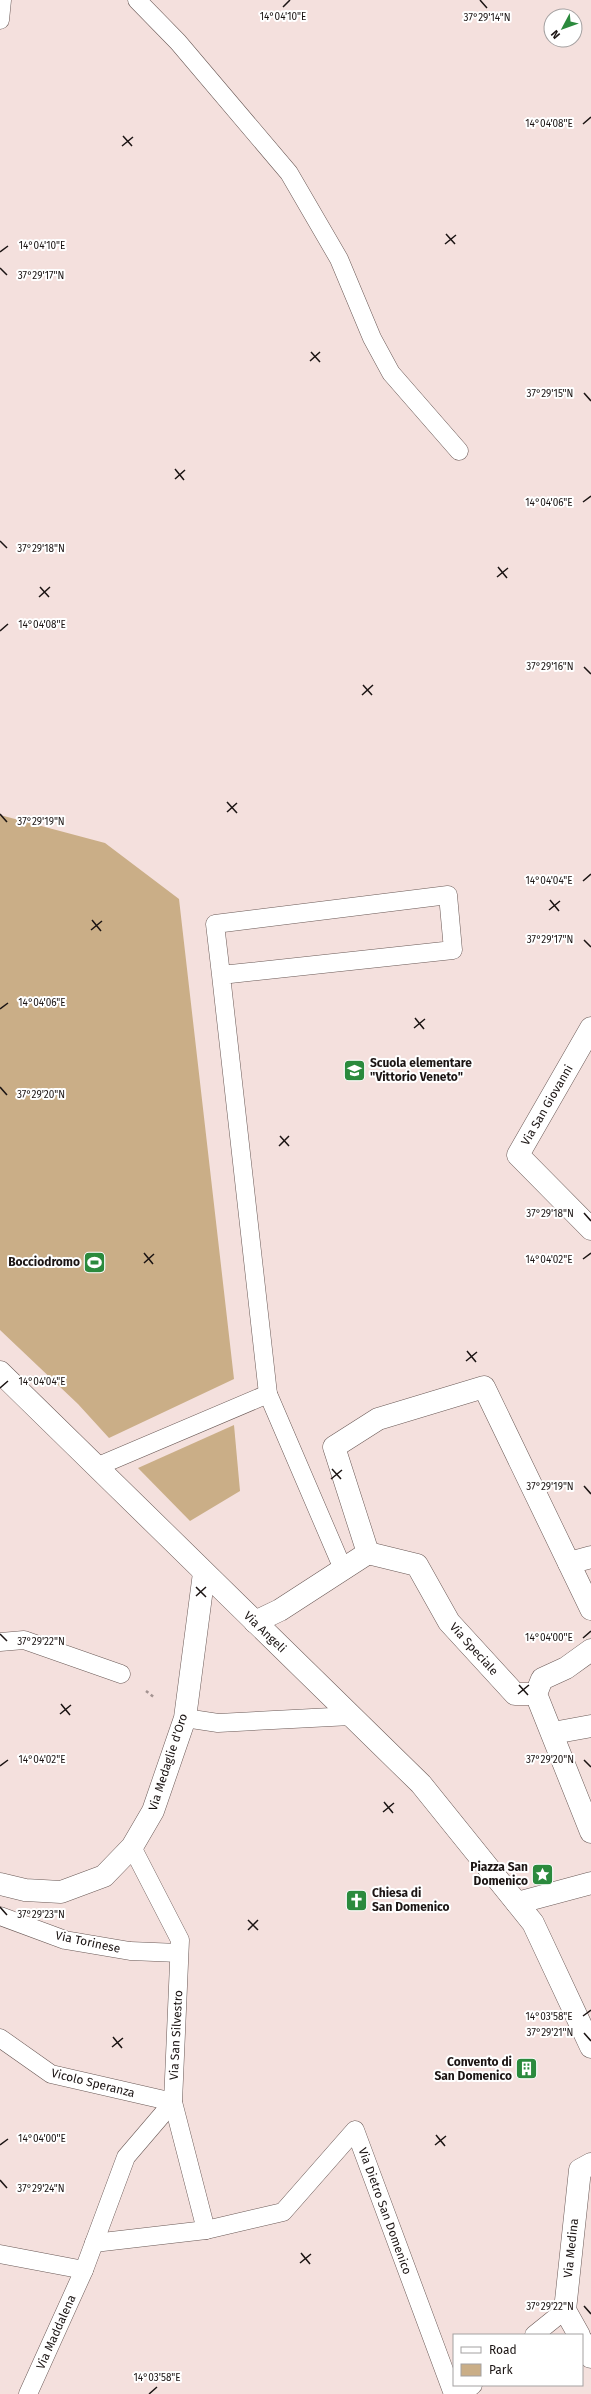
<svg xmlns="http://www.w3.org/2000/svg" width="591" height="2394" font-family="'Fira Sans',sans-serif">
<style>
.green{fill:#caae87}
.lines{fill:none;stroke-linecap:round;stroke-linejoin:round}
.lane-casing{stroke:#6a5956;stroke-width:19}
.street-casing{stroke:#6a5956;stroke-width:23}
.path{stroke:#a39391;stroke-width:2.5;stroke-dasharray:3 3;stroke-linecap:butt}
.lane{stroke:#fff;stroke-width:18}
.street{stroke:#fff;stroke-width:22}
.ticks{fill:none;stroke:#1b1413;stroke-width:1.5}
.labels{text-anchor:middle;stroke-width:4;stroke-linejoin:round;paint-order:stroke}
.poi-label{font-size:12px;font-weight:bold;fill:#1b1413;stroke:#fff;text-anchor:end}
.street-label{font-size:12px;fill:#1b1413;stroke:#fff}
.ticks-label{font-size:10px;text-anchor:middle;fill:#1b1413;stroke:#fff;stroke-width:4;stroke-linejoin:round;paint-order:stroke}
</style>
<rect width="100%" height="100%" fill="#f4e0dd"/>
<g class="green">
<polygon points="0,815 105,843 179,899 234,1379 109,1438 78,1404 0,1330"/>
<polygon points="234,1425 240,1491 190,1521 138,1468"/>
</g>
<g class="lines">
<defs>
<g id="lane">
<polyline points="137,0 178,42 289,173 339,259 372,338 391,373 459,451"/>
<polyline points="0,20 2,0"/>
<polyline points="221,975 453,950 448,895 215,924 221,975 268,1394 343,1569"/>
<polyline points="96,1467 268,1394"/>
<polyline points="0,1642 24,1640 121,1674"/>
<polyline points="185,1718 218,1723 351,1716"/>
<polyline points="132,1847 180,1940 173,2102 206,2230"/>
<polyline points="0,1916 65,1940 130,1951 179,1953"/>
<polyline points="0,2038 51,2074 173,2102 126,2157 84,2270 28,2394"/>
<polyline points="94,2243 206,2230 283,2212 355,2130 453,2394"/>
<polyline points="0,2254 84,2270"/>
<polyline points="534,2335 565,2310"/>
<polyline points="462,2394 473,2385"/>
</g>
<g id="street">
<polyline points="591,1028 518,1155 591,1229"/>
<polyline points="0,1372 421,1784 533,1923 591,2047"/>
<polyline points="368,1553 417,1565 449,1622 515,1694 536,1694"/>
<polyline points="569,1563 591,1557"/>
<polyline points="255,1622 280,1610 368,1553 334,1447 378,1419 484,1387 591,1609"/>
<polyline points="591,1650 566,1668 542,1679 536,1694 591,1832"/>
<polyline points="553,1733 591,1726"/>
<polyline points="0,1884 25,1890 61,1892 104,1876 132,1847 153,1811 185,1718 204,1573"/>
<polyline points="517,1903 591,1883"/>
<polyline points="579,2335 565,2310 580,2170 591,2164"/>
<polyline points="582,2341 591,2357"/>
</g>
</defs>
<use href="#lane" class="lane-casing"/>
<use href="#street" class="street-casing"/>
<polyline class="path" points="146,1691 155,1698"/>
<use href="#lane" class="lane"/>
<use href="#street" class="street"/>
</g>
<path class="ticks" d="M480 0 487 8M283 7 290 0M583 124 591 117M123 136 132 146M122 146 133 137M446 234 455 244M445 244 456 235M0 252 8 246M0 268 7 275M311 352 320 362M310 361 320 352M584 393 591 401M175 469 184 480M175 479 185 470M583 502 591 496M0 541 7 548M498 567 507 578M497 577 508 568M40 587 49 597M39 597 50 587M0 631 8 624M584 667 591 674M363 685 372 695M362 695 373 685M227 802 237 813M227 812 237 803M0 814 7 822M583 881 591 874M550 900 559 911M549 910 560 901M92 920 101 931M91 930 102 921M584 940 591 947M0 1009 8 1003M415 1018 424 1029M414 1028 425 1019M0 1087 7 1095M280 1136 289 1146M279 1146 289 1136M584 1213 591 1221M144 1253 153 1264M583 1259 591 1253M144 1263 154 1254M467 1351 476 1362M466 1361 477 1352M0 1388 8 1381M332 1469 341 1479M331 1479 342 1470M584 1486 591 1494M196 1587 206 1597M196 1596 206 1587M0 1634 7 1641M583 1638 591 1631M519 1685 528 1695M518 1694 529 1685M61 1704 70 1715M60 1714 71 1705M584 1760 591 1767M0 1766 8 1760M384 1802 393 1813M383 1812 394 1803M0 1907 7 1915M248 1920 258 1930M248 1930 258 1920M583 2016 591 2010M584 2033 591 2041M113 2037 122 2048M112 2047 123 2038M436 2135 445 2146M0 2145 8 2139M435 2145 446 2136M0 2180 7 2188M301 2253 310 2264M300 2263 311 2254M584 2306 591 2314M149 2394 157 2387"/>
<defs>
<symbol id="school-square" viewBox="-11 -11 22 22"><rect x="-9" y="-9" width="18" height="18" rx="4" fill="#2b8a3d" stroke="#fff"/><path d="M0-5L7-2L0 1L-7-2ZM-4 1L0 2.5L4 1V4Q0 6-4 4Z" fill="#fff"/></symbol>
<symbol id="stadium-square" viewBox="-11 -11 22 22"><rect x="-9" y="-9" width="18" height="18" rx="4" fill="#2b8a3d" stroke="#fff"/><path d="M0-5a6.5 5 0 1 0 0 10a6.5 5 0 1 0 0-10ZM-3.5-1.8h7v3.6h-7Z" fill="#fff"/></symbol>
<symbol id="sight-square" viewBox="-11 -11 22 22"><rect x="-9" y="-9" width="18" height="18" rx="4" fill="#2b8a3d" stroke="#fff"/><path d="M0-6L1.8-2.2L6-1.7L2.9 1.2L3.7 5.4L0 3.3L-3.7 5.4L-2.9 1.2L-6-1.7L-1.8-2.2Z" fill="#fff"/></symbol>
<symbol id="church-square" viewBox="-11 -11 22 22"><rect x="-9" y="-9" width="18" height="18" rx="4" fill="#2b8a3d" stroke="#fff"/><path d="M-1.2-6h2.4v3.5h3.3v2.4h-3.3V6h-2.4V-.1h-3.3v-2.4h3.3Z" fill="#fff"/></symbol>
<symbol id="building-square" viewBox="-11 -11 22 22"><rect x="-9" y="-9" width="18" height="18" rx="4" fill="#2b8a3d" stroke="#fff"/><path d="M-4-6H4V6H1V3H-1V6H-4ZM-2.5-4.3h1.7v1.8h-1.7ZM.8-4.3h1.7v1.8H.8ZM-2.5-1h1.7V.8h-1.7ZM.8-1h1.7V.8H.8Z" fill="#fff"/></symbol>
</defs>
<g fill-rule="evenodd">
<use href="#school-square" x="342" y="1058" width="25" height="25"/>
<use href="#stadium-square" x="82" y="1250" width="25" height="25"/>
<use href="#sight-square" x="530" y="1862" width="25" height="25"/>
<use href="#church-square" x="344" y="1888" width="25" height="25"/>
<use href="#building-square" x="514" y="2056" width="25" height="25"/>
</g>
<g class="labels">
<g class="poi-label">
<text x="370" y="1067" text-anchor="start">Scuola elementare<tspan x="370" dy="14">"Vittorio Veneto"</tspan></text>
<text x="80" y="1266">Bocciodromo</text>
<text x="528" y="1871">Piazza San<tspan x="528" dy="14">Domenico</tspan></text>
<text x="372" y="1897" text-anchor="start">Chiesa di<tspan x="372" dy="14">San Domenico</tspan></text>
<text x="512" y="2066">Convento di<tspan x="512" dy="14">San Domenico</tspan></text>
</g>
<g class="street-label">
<text transform="translate(547 1105) rotate(-60)" y="4">Via San Giovanni</text>
<text transform="translate(265 1632) rotate(44)" y="4">Via Angeli</text>
<text transform="translate(474 1649) rotate(48)" y="4">Via Speciale</text>
<text transform="translate(168 1762) rotate(-72)" y="4">Via Medaglie d'Oro</text>
<text transform="translate(88 1942) rotate(12)" y="4">Via Torinese</text>
<text transform="translate(176 2035) rotate(-87)" y="4">Via San Silvestro</text>
<text transform="translate(93 2083) rotate(14)" y="4">Vicolo Speranza</text>
<text transform="translate(385 2211) rotate(70)" y="4">Via Dietro San Domenico</text>
<text transform="translate(571 2248) rotate(-84)" y="4">Via Medina</text>
<text transform="translate(56 2332) rotate(-66)" y="4">Via Maddalena</text>
</g>
</g>
<g class="ticks-label">
<text x="283" y="20">14°04'10"E</text>
<text x="487" y="21">37°29'14"N</text>
<text x="549" y="127">14°04'08"E</text>
<text x="42" y="249">14°04'10"E</text>
<text x="41" y="279">37°29'17"N</text>
<text x="550" y="397">37°29'15"N</text>
<text x="549" y="506">14°04'06"E</text>
<text x="41" y="552">37°29'18"N</text>
<text x="42" y="628">14°04'08"E</text>
<text x="550" y="670">37°29'16"N</text>
<text x="41" y="825">37°29'19"N</text>
<text x="549" y="884">14°04'04"E</text>
<text x="550" y="943">37°29'17"N</text>
<text x="42" y="1006">14°04'06"E</text>
<text x="41" y="1098">37°29'20"N</text>
<text x="550" y="1217">37°29'18"N</text>
<text x="549" y="1263">14°04'02"E</text>
<text x="42" y="1385">14°04'04"E</text>
<text x="550" y="1490">37°29'19"N</text>
<text x="549" y="1641">14°04'00"E</text>
<text x="41" y="1645">37°29'22"N</text>
<text x="550" y="1763">37°29'20"N</text>
<text x="42" y="1763">14°04'02"E</text>
<text x="41" y="1918">37°29'23"N</text>
<text x="549" y="2020">14°03'58"E</text>
<text x="550" y="2036">37°29'21"N</text>
<text x="42" y="2142">14°04'00"E</text>
<text x="41" y="2192">37°29'24"N</text>
<text x="550" y="2310">37°29'22"N</text>
<text x="157" y="2381">14°03'58"E</text>
</g>
<rect x="453" y="2334" width="130" height="52" fill="#ffffff" stroke="#a4a1a1"/>
<rect x="461" y="2347" width="20" height="6" fill="#ffffff" stroke="#a4a1a1"/>
<text x="489" y="2354" font-size="12" fill="#1b1413">Road</text>
<rect x="461" y="2364" width="20" height="12" fill="#caae87" stroke="#a4a1a1"/>
<text x="489" y="2374" font-size="12" fill="#1b1413">Park</text>
<g transform="translate(563 28) rotate(229)"><circle r="19" fill="#ffffff" stroke="#a4a1a1"/>
<path d="M0-3L7 15L0 10L-7 15Z" fill="#2b8a3d"/>
<text y="-6" font-size="11" font-weight="bold" text-anchor="middle" fill="#1b1413">N</text>
</g>
</svg>
